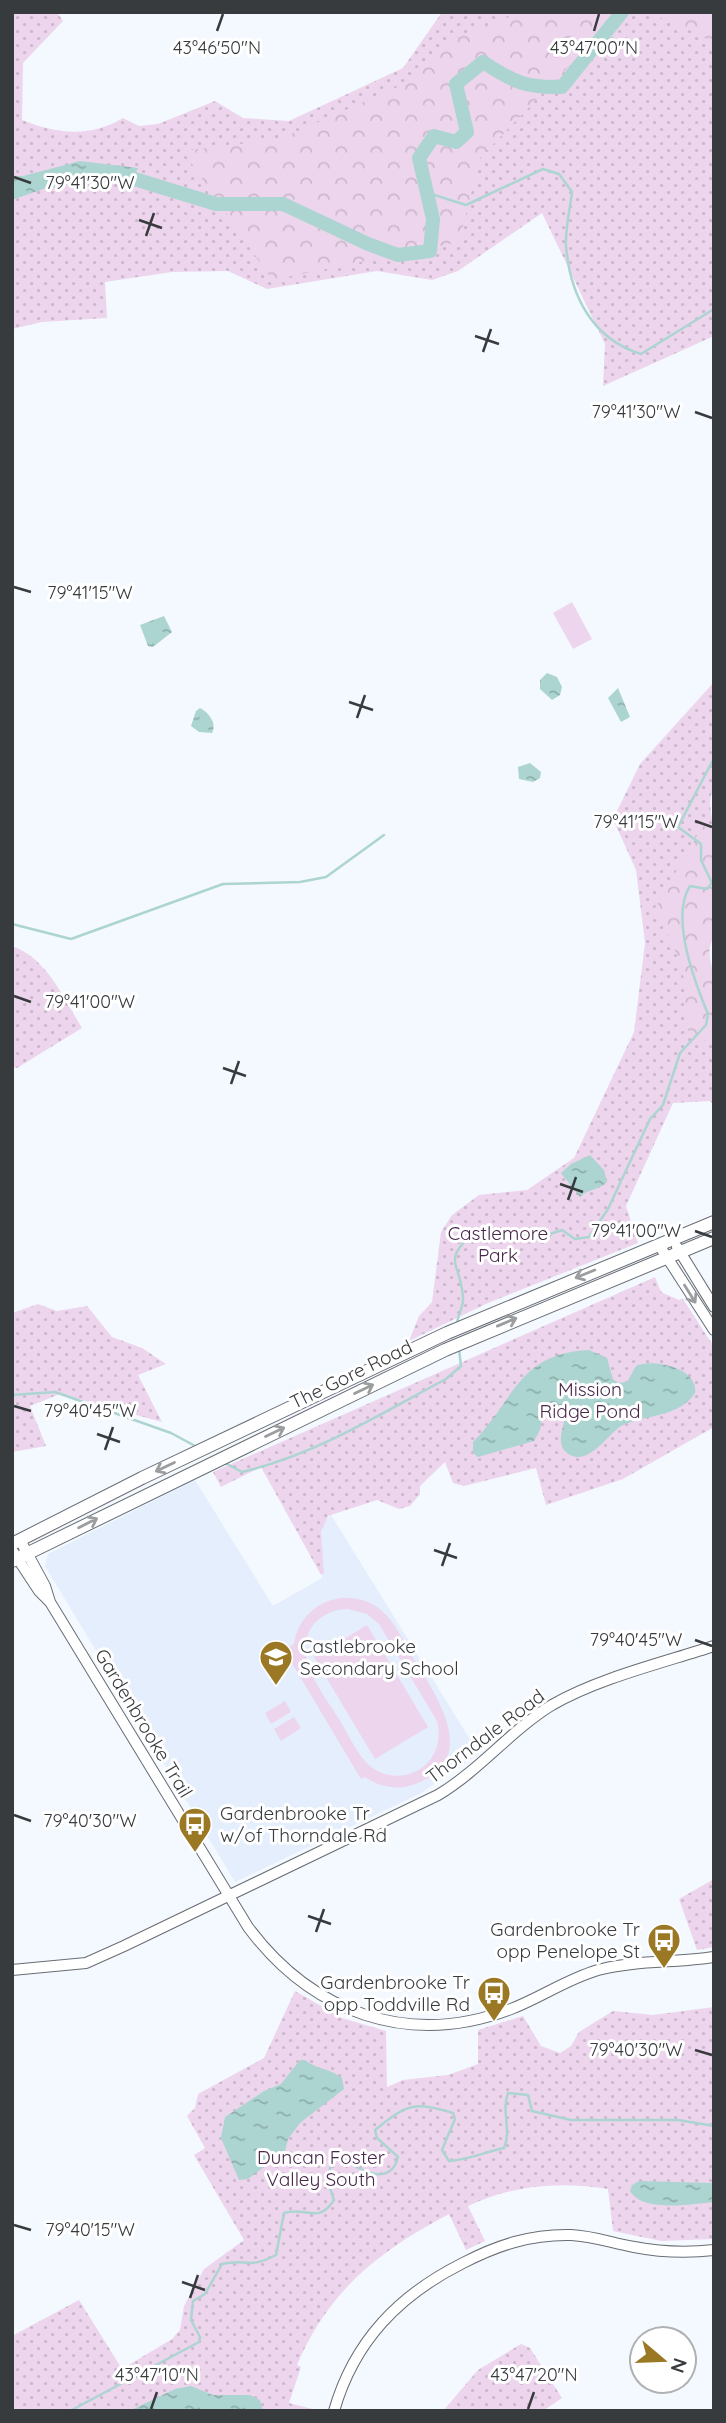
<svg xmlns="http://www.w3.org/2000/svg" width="726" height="2423" font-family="Quicksand,sans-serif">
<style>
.built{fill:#e4eefc}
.grass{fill:url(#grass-dots)}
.forest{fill:url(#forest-crowns)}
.garden{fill:#edd5ed;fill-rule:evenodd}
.water{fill:url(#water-ripples)}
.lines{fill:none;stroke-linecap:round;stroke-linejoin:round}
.stream{stroke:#acd5d1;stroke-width:2.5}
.river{stroke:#acd5d1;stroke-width:14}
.tertiary-casing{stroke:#686d74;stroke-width:12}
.secondary-casing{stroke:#686d74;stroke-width:14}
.tertiary{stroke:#fff;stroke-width:10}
.secondary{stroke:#fff;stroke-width:12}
.oneway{stroke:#9c9d9e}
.ticks{fill:none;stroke:#383b3e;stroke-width:2.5}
.labels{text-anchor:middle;stroke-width:6;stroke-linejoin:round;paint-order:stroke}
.park-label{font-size:19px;fill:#48274a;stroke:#fff}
.street-label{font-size:19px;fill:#383b3e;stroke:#fff}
.poi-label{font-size:19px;fill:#383b3e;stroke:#fff;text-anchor:start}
.ticks-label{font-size:18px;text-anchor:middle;fill:#383b3e;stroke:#fff;stroke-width:6;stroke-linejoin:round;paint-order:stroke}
</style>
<defs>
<pattern id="grass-dots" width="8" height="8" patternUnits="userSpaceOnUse" patternTransform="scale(1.75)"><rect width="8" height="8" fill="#edd5ed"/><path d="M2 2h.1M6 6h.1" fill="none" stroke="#ccb8cc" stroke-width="1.8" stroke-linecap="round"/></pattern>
<pattern id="forest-crowns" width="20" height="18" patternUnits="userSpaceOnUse" patternTransform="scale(1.75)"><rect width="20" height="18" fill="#edd5ed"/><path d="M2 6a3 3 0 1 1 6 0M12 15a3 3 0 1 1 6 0" fill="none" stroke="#ccb8cc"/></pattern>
<pattern id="water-ripples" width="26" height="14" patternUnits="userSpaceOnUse" patternTransform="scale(1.75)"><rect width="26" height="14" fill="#acd5d1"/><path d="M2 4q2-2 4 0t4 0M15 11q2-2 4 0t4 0" fill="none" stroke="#8daeab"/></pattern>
</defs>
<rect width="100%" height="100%" fill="#f4f9ff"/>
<polygon class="built" points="195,1480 273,1606 322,1578 321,1532 323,1522 331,1515 479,1754 421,1793 235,1882 45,1566 48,1554"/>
<g class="grass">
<path d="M12 12H57L63 21 23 63 22 120C58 134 89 138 123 118L139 126 158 124 215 101 243 118 289 121 403 68 442 12H714V336L603 386 605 344 542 213 458 271 432 280 377 271 267 289 228 271 172 272 105 282 107 318 42 322 12 329Z"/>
<path d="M714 682V789C706 800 713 818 714 832 716 875 713 916 705 958L714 973V1105L710 1101 673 1103 626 1206 638 1243 488 1303 409 1341 419 1316 432 1302 441 1232 452 1215 479 1195 527 1190 574 1158 634 1032 645 943 636 870 613 819 640 764Z"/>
<path d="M12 946C47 958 64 999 82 1028L17 1068 12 1067Z"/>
<polygon points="655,1277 661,1292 679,1300 683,1299 714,1347 714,1427 623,1479 546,1505 536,1468 464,1486 453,1483 445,1462 420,1486 420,1494 410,1506 399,1509 377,1500 328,1516 321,1532 324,1573 321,1575 261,1467 221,1487 213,1472"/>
<polygon points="38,1304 57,1311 87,1306 112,1337 142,1348 166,1364 138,1375 162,1422 60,1394 30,1406 46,1446 12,1452 12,1313"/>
<polygon points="714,1879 714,1947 697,1950 679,1899"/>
<path d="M295 1991 342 2018 386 2031 387 2087 403 2080 448 2075 478 2064V2030L523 2016 541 2046 560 2053 571 2046 579 2032 613 2011 653 2015 714 2007V2239L661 2241 613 2231 608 2189C560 2181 512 2185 468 2206L485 2241 466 2250 449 2214C379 2251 329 2290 297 2365L301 2367 289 2403 320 2411H12V2336L79 2300 122 2369 172 2339 180 2330 184 2306 204 2269 244 2240 194 2155 205 2148 187 2116 195 2108 198 2094 264 2058Z"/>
<polygon points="521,2344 530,2348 562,2398 543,2411 443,2411 478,2370"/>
</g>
<g class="forest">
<polygon points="521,12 638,12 605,29 480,158 459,242 272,280 183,151 280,139 411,81 455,39"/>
<polygon points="640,12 714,12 714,43 674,22"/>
<path d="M703 825 714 838V936C705 953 712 962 714 979 716 997 714 1017 714 1035L702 1042 693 1037 685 1025 686 986 678 957 655 908Z"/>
</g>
<g class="garden">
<polygon points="572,602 592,639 573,649 553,613"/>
<path d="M341 1598C355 1597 369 1600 381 1610 395 1622 404 1642 413 1658 436 1695 482 1759 415 1784 398 1791 380 1787 365 1777L361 1779 284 1650 294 1644C298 1619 315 1602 341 1598ZM348 1609 367 1614 379 1624 437 1721C441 1737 438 1754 425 1765 411 1778 390 1779 374 1769 359 1759 350 1737 340 1721 324 1694 289 1655 314 1624 323 1614 335 1609 348 1609Z"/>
<polygon points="367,1625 428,1727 375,1759 314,1657"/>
<polygon points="285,1701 291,1712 271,1724 265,1713"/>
<polygon points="294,1717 301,1728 281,1741 274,1729"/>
</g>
<g class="water">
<polygon points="80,161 138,168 130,186 114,179 76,177 62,188 46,188 12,200 12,176 23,176"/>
<polygon points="164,616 172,632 153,647 148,646 140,625"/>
<polygon points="547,673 557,677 562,687 560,695 552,700 540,689 540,680"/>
<polygon points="618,688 630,717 621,722 608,698"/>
<path d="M200 708C209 713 217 723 212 733L199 732 191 726 196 711Z"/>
<polygon points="530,763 541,772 540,778 533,782 519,779 518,767"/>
<path d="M590 1155 604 1170 607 1182C600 1190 589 1188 580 1197L561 1173 571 1164Z"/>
<path d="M589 1350 607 1358 613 1379 618 1383 627 1382 636 1366C652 1358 699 1368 695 1393 679 1418 645 1414 621 1426 609 1433 587 1469 567 1453 554 1443 566 1425 565 1412L553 1404 544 1409 540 1430 534 1441 478 1457 473 1453V1442C515 1399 519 1353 589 1350Z"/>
<path d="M300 2060H305C320 2071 325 2066 342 2078L344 2089 300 2123 288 2139 285 2151 248 2179 239 2180 221 2138 225 2117 264 2091 281 2084Z"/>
<path d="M639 2181 714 2183V2202C692 2204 643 2213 630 2191L632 2185Z"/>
<polygon points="191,2386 213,2395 250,2395 260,2400 263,2411 129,2411 175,2389"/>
</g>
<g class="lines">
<g class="stream">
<path d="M425 192 466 205 543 169 559 174 572 192C570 209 565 229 566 246 570 295 592 339 641 354L714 309"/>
<polyline points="12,924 71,939 223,884 300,882 326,877 384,835"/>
<path d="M457 1325C457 1315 464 1307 463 1298 461 1261 439 1262 478 1229H498L535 1239 562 1230 575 1239 589 1237 608 1209 650 1119 663 1105 680 1053 706 1025 708 1014C695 983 670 917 690 886L707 889 712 883 701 860V844L678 827 714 758"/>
<polyline points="12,1395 55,1392 171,1433 197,1447"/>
<path d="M223 1462 242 1472C315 1455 380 1414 446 1379L461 1366 459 1349"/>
<path d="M70 2411 199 2342 200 2337 191 2320 193 2301 205 2294 222 2264C248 2258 247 2270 276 2255L284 2213C307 2206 318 2225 334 2200 328 2184 324 2167 340 2155 356 2169 390 2189 398 2157L377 2138 375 2130C407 2104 414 2101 453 2113L455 2119 442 2150 449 2161C468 2160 485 2152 504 2148 512 2130 501 2112 508 2093L528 2095 532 2111 571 2120H678L714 2126"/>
</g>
<path class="river" d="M115 173 216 204H283L368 244 398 255 430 251 433 219 419 158 434 136 456 142 467 132 456 84 483 62C513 82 526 88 562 87L622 12"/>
<defs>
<g id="tertiary">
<polyline points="659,1245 714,1330"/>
<polyline points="677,1247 714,1307"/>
<path d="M20 1540 45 1586 50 1602 248 1927C312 2013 409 2048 511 2009 540 1998 567 1979 598 1970 636 1960 675 1963 714 1957"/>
<polyline points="12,1550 39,1591 49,1601"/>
<path d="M12 1970 86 1963 124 1946 438 1795C480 1770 511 1730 552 1705 599 1678 662 1663 714 1646"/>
<path d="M334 2411C354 2341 399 2295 463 2263 498 2245 531 2234 571 2235 593 2236 612 2243 634 2247 660 2252 688 2253 714 2250"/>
</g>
<g id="secondary">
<polyline points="12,1544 142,1478 447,1333 714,1222"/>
<polyline points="12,1561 445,1350 714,1238"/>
</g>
</defs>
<use href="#tertiary" class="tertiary-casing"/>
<use href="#secondary" class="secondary-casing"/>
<use href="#tertiary" class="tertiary"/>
<use href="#secondary" class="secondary"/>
</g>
<defs><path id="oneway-shaft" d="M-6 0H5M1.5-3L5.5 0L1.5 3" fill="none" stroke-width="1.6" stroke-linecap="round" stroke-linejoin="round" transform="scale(1.75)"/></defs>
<g class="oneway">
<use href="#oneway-shaft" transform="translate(585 1274) rotate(158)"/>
<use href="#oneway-shaft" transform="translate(690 1294) rotate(58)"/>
<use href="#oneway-shaft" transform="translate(507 1322) rotate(-23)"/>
<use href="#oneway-shaft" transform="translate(364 1389) rotate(-26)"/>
<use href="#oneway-shaft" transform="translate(275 1432) rotate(-25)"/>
<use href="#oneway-shaft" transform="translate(165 1467) rotate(154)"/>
<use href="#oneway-shaft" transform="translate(88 1523) rotate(-27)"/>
</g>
<path class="ticks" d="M217 31 223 14M594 31 599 14M14 177 31 183M139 220 162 228M146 236 154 213M475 336 499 344M483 352 491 329M695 412 712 418M14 587 31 592M349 702 373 710M357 718 365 695M695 821 712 827M14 996 31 1002M223 1068 246 1076M231 1084 239 1061M560 1184 583 1192M568 1200 576 1177M695 1231 712 1237M14 1406 31 1411M97 1434 120 1442M105 1450 113 1427M434 1550 457 1558M442 1566 450 1543M695 1640 712 1646M14 1815 31 1821M308 1916 331 1924M316 1932 324 1909M695 2050 712 2055M14 2225 31 2230M182 2282 205 2290M190 2298 198 2275M151 2409 157 2392M528 2409 534 2392"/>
<defs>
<symbol id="school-pin" viewBox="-11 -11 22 30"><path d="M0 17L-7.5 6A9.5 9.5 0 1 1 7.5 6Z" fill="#9b7924" stroke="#fff"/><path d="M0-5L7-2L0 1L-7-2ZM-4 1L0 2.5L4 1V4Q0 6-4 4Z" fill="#fff"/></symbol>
<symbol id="bus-pin" viewBox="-11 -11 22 30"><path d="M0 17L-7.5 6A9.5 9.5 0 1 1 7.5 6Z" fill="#9b7924" stroke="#fff"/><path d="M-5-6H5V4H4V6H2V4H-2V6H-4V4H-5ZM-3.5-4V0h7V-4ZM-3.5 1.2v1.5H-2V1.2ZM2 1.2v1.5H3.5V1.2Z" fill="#fff"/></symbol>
</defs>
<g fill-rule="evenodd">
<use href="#school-pin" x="257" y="1638" width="38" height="52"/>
<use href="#bus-pin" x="176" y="1805" width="38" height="52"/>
<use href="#bus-pin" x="645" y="1921" width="38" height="52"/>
<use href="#bus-pin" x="475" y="1974" width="38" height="52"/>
</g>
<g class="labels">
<g class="park-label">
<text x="498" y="1240">Castlemore<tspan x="498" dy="22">Park</tspan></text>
<text x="590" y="1396">Mission<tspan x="590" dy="22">Ridge Pond</tspan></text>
<text x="321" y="2164">Duncan Foster<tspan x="321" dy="22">Valley South</tspan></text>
</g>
<g class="street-label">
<text transform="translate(351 1374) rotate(-26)" y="7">The Gore Road</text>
<text transform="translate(144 1723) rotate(59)" y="7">Gardenbrooke Trail</text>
<text transform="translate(485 1736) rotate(-37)" y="7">Thorndale Road</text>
</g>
<g class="poi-label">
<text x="300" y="1653">Castlebrooke<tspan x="300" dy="22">Secondary School</tspan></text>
<text x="220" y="1820">Gardenbrooke Tr<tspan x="220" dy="22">w/of Thorndale Rd</tspan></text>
<text x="640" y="1936" text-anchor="end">Gardenbrooke Tr<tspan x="640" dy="22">opp Penelope St</tspan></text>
<text x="470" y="1989" text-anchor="end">Gardenbrooke Tr<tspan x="470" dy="22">opp Toddville Rd</tspan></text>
</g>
</g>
<g class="ticks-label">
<text x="217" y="54">43°46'50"N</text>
<text x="594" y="54">43°47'00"N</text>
<text x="90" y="189">79°41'30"W</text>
<text x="636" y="418">79°41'30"W</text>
<text x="90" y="599">79°41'15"W</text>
<text x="636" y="828">79°41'15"W</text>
<text x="90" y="1008">79°41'00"W</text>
<text x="636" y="1237">79°41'00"W</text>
<text x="90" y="1417">79°40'45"W</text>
<text x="636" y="1646">79°40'45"W</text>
<text x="90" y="1827">79°40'30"W</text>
<text x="636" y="2056">79°40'30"W</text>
<text x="90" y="2236">79°40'15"W</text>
<text x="157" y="2381">43°47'10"N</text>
<text x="534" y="2381">43°47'20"N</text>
</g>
<rect width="726" height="2423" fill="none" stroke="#383b3e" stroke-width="28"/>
<g transform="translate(663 2360) rotate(109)"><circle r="33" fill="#ffffff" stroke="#afb1b2" stroke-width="2"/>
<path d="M0-5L12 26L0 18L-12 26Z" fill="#9b7924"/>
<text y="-10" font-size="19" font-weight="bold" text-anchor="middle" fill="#383b3e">N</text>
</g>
</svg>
